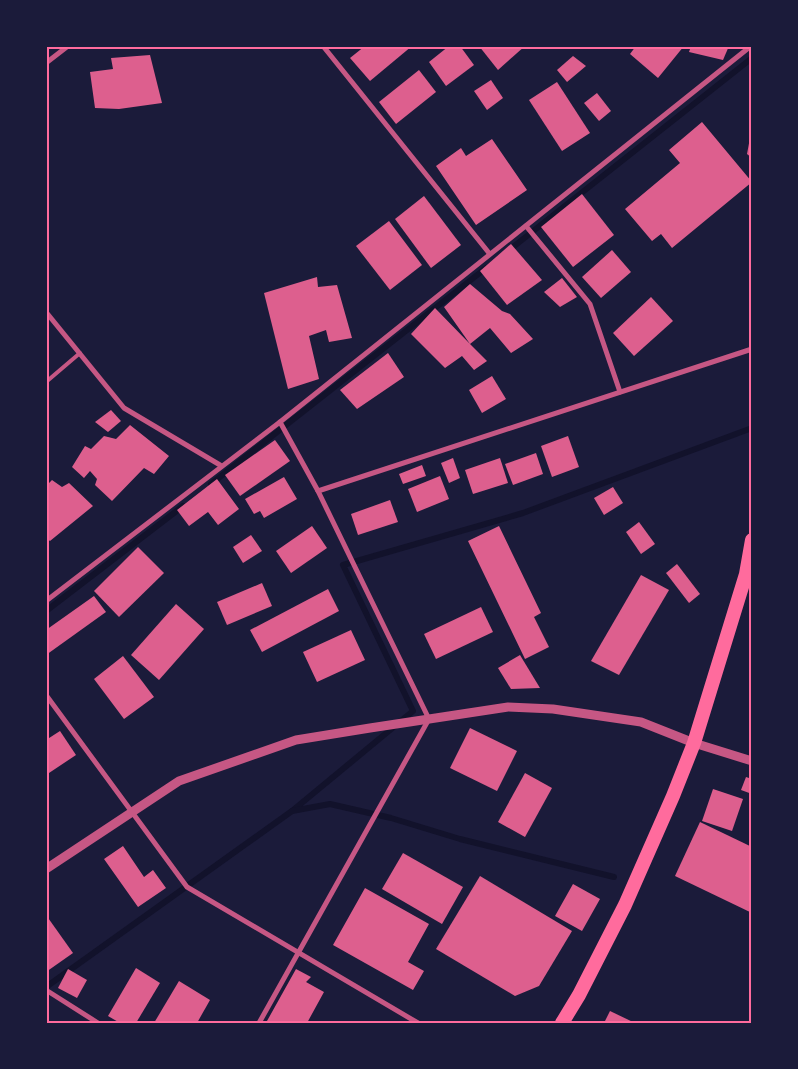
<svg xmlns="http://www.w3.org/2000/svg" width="798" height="1069" font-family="'Fira Sans',sans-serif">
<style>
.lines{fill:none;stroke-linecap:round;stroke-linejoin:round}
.stream{stroke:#12122b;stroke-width:6}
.building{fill:#dd5f8e}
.service{stroke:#c65784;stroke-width:4}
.minor{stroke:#c65784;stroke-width:5}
.tertiary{stroke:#c65784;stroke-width:9}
.trunk{stroke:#ff6b9d;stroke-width:14}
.neatline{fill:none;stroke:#ff6b9d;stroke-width:2}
</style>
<rect width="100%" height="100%" fill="#1b1b3a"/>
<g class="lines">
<g class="stream">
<polyline points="508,251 752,58"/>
<polyline points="211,484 486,268"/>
<polyline points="46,611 183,506"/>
<polyline points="292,811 413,711 343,565 523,513 752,428"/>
<polyline points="46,987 292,811 330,804 391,818 460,839 614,877"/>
</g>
</g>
<g class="building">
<polygon points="365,46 412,46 370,81 350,58"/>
<polygon points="449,46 460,46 474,65 446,86 429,62"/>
<polygon points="479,46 525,46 498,70"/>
<polygon points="636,46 684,46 658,78 630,54"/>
<polygon points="691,46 729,46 723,60 689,52"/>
<polygon points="150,55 162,103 119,109 95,108 90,72 113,69 111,58"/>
<polygon points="573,56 586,66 567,82 557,70"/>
<polygon points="419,70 436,92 396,124 379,102"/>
<polygon points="491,80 503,98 487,110 474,91"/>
<polygon points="557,82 590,133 562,151 529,100"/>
<polygon points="597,93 611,111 599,121 584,103"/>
<polygon points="702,122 752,182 672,248 661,234 652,241 625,209 680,163 669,150"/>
<polygon points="751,133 752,133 752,158 747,154"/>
<polygon points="492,139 527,190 476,225 436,166 461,148 466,156"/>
<polygon points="582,194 614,235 573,267 541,227"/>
<polygon points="424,196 461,245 431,268 395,219"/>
<polygon points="389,221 422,265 390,290 356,246"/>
<polygon points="511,244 542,280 507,305 480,271"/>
<polygon points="612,250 631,272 601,298 582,277"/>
<polygon points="317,277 318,287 337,285 352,338 329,342 326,330 309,336 319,379 288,389 264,293"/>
<polygon points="562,278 577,297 560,307 544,292"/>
<polygon points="470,284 502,311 510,314 533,339 511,353 490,328 470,344 487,361 474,370 462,356 445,368 411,334 435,308 470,344 444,307"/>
<polygon points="651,297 673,321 634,356 613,333"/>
<polygon points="388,353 404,377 357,409 340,390"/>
<polygon points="492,376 506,399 482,413 469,390"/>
<polygon points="111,410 121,421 108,432 95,422"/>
<polygon points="130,425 169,456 154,474 144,468 112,501 95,485 97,479 90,471 84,478 72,467 85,446 91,449 104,436 116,439"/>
<polygon points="568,436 579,467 552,477 541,446"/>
<polygon points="275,440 290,461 240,496 225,475"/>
<polygon points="536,453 543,474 513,485 505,464"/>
<polygon points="453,458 460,478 449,483 441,463"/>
<polygon points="500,458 508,483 473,494 465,470"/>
<polygon points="422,465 426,476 403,484 399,474"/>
<polygon points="440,476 449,499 417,512 408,489"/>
<polygon points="284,477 297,499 264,518 260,511 254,514 245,499"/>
<polygon points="217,479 239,509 218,525 208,512 189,526 177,510"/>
<polygon points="52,480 62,487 69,483 93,506 50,541 46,538 46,486"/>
<polygon points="613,487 623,503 604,515 594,498"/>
<polygon points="390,500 398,522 358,535 351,514"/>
<polygon points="639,522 655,544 641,554 626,532"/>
<polygon points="312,526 327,548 291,573 276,551"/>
<polygon points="499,526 541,613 534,617 549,647 525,659 468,541"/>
<polygon points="251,535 262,551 243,563 233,547"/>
<polygon points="138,547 164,573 119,617 94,591"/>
<polygon points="677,564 700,594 689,603 666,573"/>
<polygon points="641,575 669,590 619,675 591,661"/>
<polygon points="262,583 272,606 227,625 217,602"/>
<polygon points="328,589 339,611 262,652 250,630"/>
<polygon points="94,596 106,612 46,655 46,630"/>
<polygon points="176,604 204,629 159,680 131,655"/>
<polygon points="481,607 493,632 436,659 424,634"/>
<polygon points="351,630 365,660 317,682 303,652"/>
<polygon points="520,655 540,688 511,689 498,668"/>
<polygon points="123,656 154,697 124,719 94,679"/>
<polygon points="470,728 517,751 497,791 450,768"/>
<polygon points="60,731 76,755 46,775 46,740"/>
<polygon points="525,773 552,788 525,837 498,822"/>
<polygon points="746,777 752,779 752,794 741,790"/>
<polygon points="713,789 743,799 732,831 702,821"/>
<polygon points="700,822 752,847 752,913 675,876"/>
<polygon points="123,846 144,877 153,870 166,888 138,907 104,859"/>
<polygon points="403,853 463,887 442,924 382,889"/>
<polygon points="480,876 572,931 539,986 515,996 436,949"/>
<polygon points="573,884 600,899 582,931 555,916"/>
<polygon points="365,888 429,924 408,962 424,971 413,990 333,945"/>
<polygon points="46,915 73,953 46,972"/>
<polygon points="136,968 160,983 136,1023 120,1023 108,1016"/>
<polygon points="68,969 87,980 77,998 58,988"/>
<polygon points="296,969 311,977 306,982 324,992 307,1023 271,1023 267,1021"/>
<polygon points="179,981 210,1000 197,1023 154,1023"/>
<polygon points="610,1011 635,1023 604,1023"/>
</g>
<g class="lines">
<polyline class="service" points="46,382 80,353"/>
<g class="minor">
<polyline points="323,46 489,253"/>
<polyline points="46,63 68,46"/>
<polyline points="526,226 590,304 620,392"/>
<polyline points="46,312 124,408 220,465"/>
<polyline points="318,491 752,349"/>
<polyline points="46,601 280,422 751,46"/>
<polyline points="46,695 187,887 418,1023"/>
<polyline points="46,990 98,1023"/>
<polyline points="259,1023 429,719 318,491 280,422"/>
</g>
<polyline class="tertiary" points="46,869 179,781 296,740 370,728 508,707 553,709 641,722 694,743 752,761"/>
<polyline class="trunk" points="562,1023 579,995 625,905 673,796 694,743 746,574 752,540"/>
</g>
<rect width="798" height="1069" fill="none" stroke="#1b1b3a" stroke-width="95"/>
<rect x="48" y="48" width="702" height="974" class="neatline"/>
</svg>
